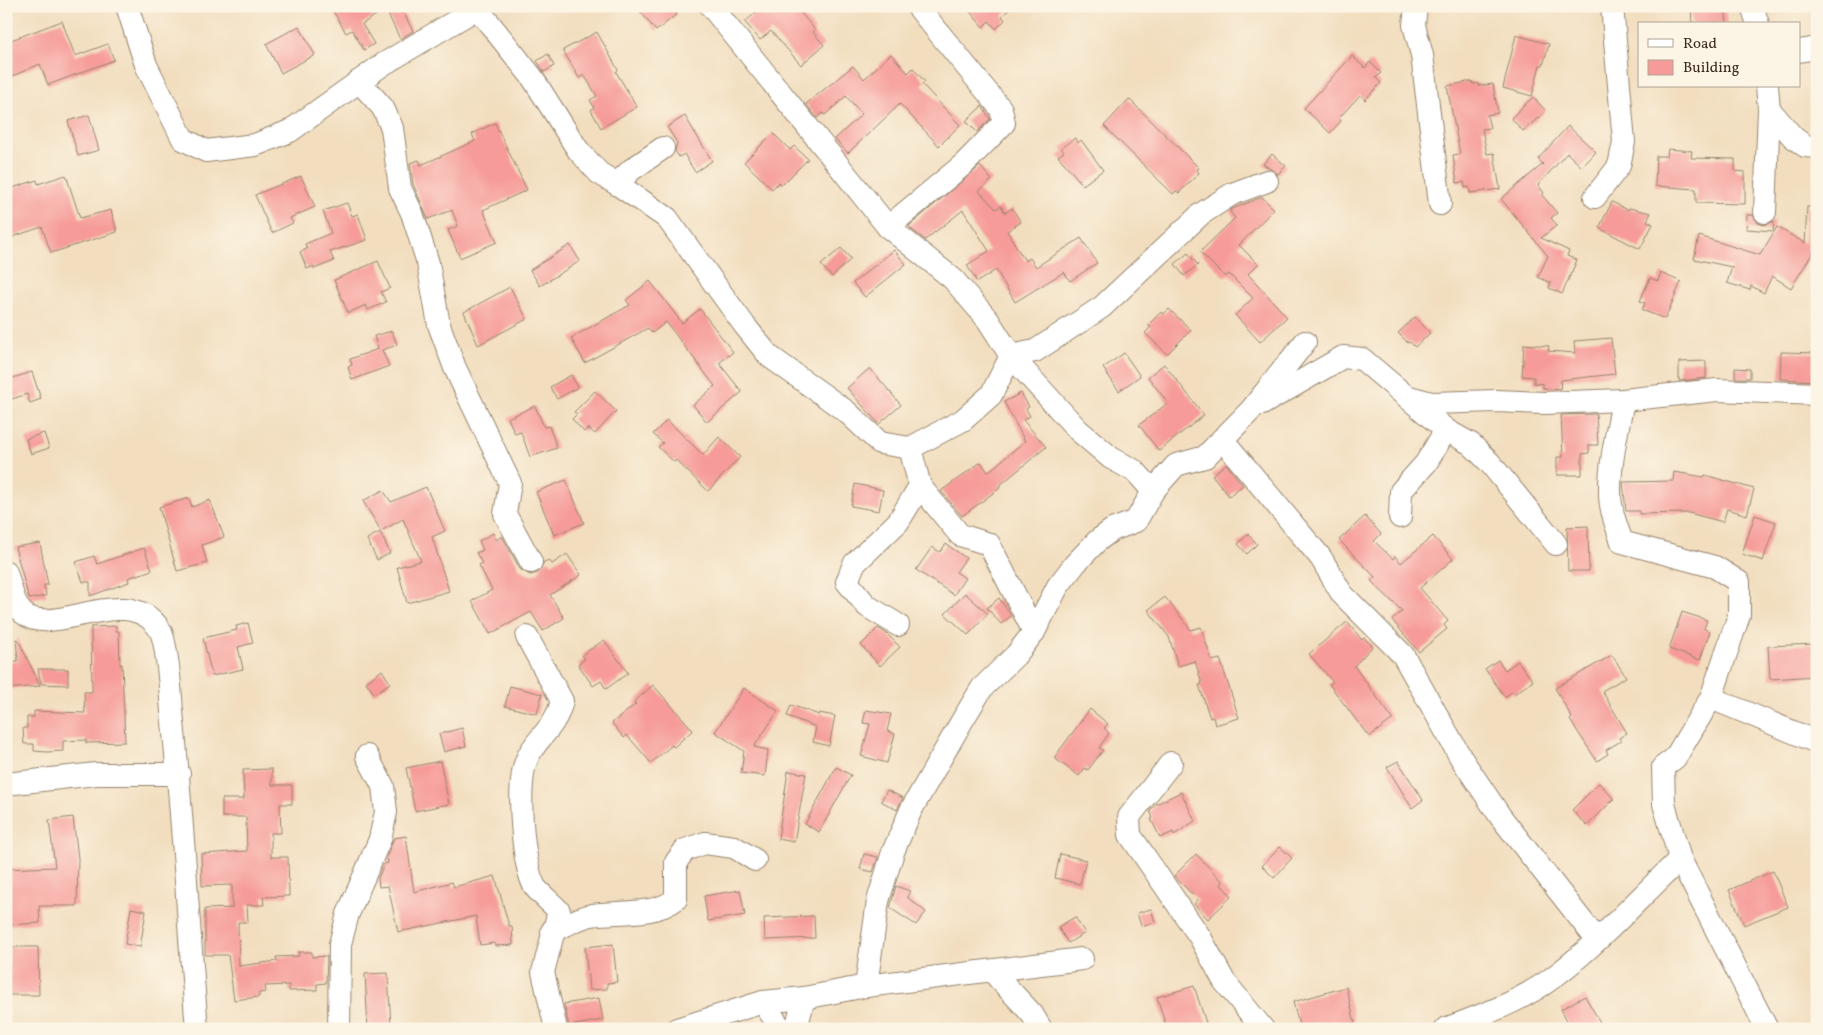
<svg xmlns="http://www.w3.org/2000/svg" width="1823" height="1035" font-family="Vollkorn,serif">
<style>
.building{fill:#f69b99}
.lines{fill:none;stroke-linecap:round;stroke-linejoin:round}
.minor-casing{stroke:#96846e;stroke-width:24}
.minor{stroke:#fff;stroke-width:22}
</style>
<rect width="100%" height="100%" fill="#fcf5e5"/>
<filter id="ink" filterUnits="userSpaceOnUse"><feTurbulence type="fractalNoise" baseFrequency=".02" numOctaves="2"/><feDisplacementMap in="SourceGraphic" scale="10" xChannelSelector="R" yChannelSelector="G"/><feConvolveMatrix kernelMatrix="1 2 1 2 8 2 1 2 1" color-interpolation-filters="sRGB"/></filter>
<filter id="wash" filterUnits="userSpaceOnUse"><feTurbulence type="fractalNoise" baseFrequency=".0096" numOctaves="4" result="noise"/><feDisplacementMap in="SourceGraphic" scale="20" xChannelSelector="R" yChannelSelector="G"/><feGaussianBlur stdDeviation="1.12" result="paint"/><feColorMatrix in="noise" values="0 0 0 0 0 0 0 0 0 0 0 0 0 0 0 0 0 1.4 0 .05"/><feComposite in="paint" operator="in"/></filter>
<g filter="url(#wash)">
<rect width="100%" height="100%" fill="#f2debf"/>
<g id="blocks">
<g class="building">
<polygon points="340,6 390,6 362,24 374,44 364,50 352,30 346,33 333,11"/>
<polygon points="636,6 670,6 677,14 656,31"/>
<polygon points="763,6 795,6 815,30 813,32 824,45 801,65 771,31 760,40 745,22"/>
<polygon points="965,6 1013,6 1002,16 1005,20 996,29 989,21 983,27"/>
<polygon points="1691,6 1725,6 1727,24 1692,24"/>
<polygon points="401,8 413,31 400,39 388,14"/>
<polygon points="62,21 75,56 108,44 114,60 48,85 40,64 6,79 6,42"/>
<polygon points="299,26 315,55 281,73 266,44"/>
<polygon points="597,32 618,70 616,72 637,107 601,128 591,110 594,107 590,100 597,96 584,75 579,78 563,50"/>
<polygon points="1516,35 1549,44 1543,65 1540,65 1532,96 1503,88"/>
<polygon points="548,54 554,66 544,72 537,61"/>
<polygon points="891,54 908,73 913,68 925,82 922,84 960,125 939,146 900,104 848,153 835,139 862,114 846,96 825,115 823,113 817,118 806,104 853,66 864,79"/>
<polygon points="1352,56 1365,68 1370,62 1381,73 1376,78 1381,83 1365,100 1360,95 1339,118 1341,121 1330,133 1304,108"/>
<polygon points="1472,81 1473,84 1479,83 1479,86 1493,84 1498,113 1487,115 1490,128 1482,129 1487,154 1494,153 1500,189 1470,193 1469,187 1465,188 1464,182 1457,183 1453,155 1460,154 1447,86"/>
<polygon points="1533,97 1546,111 1523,131 1511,118"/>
<polygon points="1129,99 1199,168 1197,170 1199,173 1179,193 1176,191 1173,194 1104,126"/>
<polygon points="982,106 990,119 977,132 966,121"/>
<polygon points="89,115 99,150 78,156 68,121"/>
<polygon points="685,116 712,161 695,172 684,154 679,157 675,151 677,143 667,127"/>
<polygon points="495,123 527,190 483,210 497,242 460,258 448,230 458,226 452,210 428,219 413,184 410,163 419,160 421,165 475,141 472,134"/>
<polygon points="1568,126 1596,152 1582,167 1567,153 1538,185 1544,193 1542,195 1557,213 1551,218 1557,225 1541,238 1569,251 1567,256 1577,260 1562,294 1549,288 1551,283 1538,277 1548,256 1501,199 1543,164 1538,159"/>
<polygon points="773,133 790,150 794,146 808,159 782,185 779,182 772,189 744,162"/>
<polygon points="1075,138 1078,143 1081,140 1103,170 1083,185 1058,156 1064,152 1061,148"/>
<polygon points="1668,149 1692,151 1691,158 1735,159 1735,171 1745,172 1745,204 1696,203 1696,189 1655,186 1656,156 1667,156"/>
<polygon points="1272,154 1286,166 1278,174 1263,164"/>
<polygon points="980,166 992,180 979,191 996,209 1001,206 1005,213 1012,208 1021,222 1007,231 1025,261 1030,258 1036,267 1081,238 1097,263 1070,281 1064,272 1015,302 996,270 977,282 967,265 989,251 963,210 925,240 911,229 909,226"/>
<polygon points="66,175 80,218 111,210 117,232 51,253 42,227 6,239 6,190 37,180 38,184"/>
<polygon points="301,176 315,207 290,218 293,223 272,233 255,195"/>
<polygon points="1262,197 1274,209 1239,245 1258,264 1248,274 1287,317 1260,342 1235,315 1253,298 1229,274 1225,277 1200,252 1235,218 1230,212 1232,209"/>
<polygon points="1612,202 1628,210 1629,208 1651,213 1647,221 1653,224 1640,249 1599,228"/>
<polygon points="347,203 352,216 358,214 367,240 330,252 334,261 314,269 314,266 307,269 300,252 307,249 305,244 331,233 323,211"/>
<polygon points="1807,207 1817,207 1817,246 1791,288 1772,276 1764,293 1751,286 1750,290 1727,283 1732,267 1694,259 1699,236 1760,255 1777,227 1805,243"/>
<polygon points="1747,215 1753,215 1758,223 1764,225 1774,221 1773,231 1746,229"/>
<polygon points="570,245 580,261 540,286 530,270"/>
<polygon points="841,248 851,259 832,277 821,265"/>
<polygon points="894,250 906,264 865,297 853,283"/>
<polygon points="1188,253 1198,265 1184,276 1175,264"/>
<polygon points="378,261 390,288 381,292 386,302 368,310 366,305 348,313 334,280"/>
<polygon points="1661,273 1681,282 1665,319 1642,310 1645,303 1640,301 1650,278 1658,281"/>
<polygon points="650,281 682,323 700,309 733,352 719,363 742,392 707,422 693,405 715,386 666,322 652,333 648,328 585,363 571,338 630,305 626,300"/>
<polygon points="510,287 527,319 478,345 464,312"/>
<polygon points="1169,309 1191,330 1167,354 1145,333 1151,327 1148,325 1161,312 1164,314"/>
<polygon points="1415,317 1430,333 1415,347 1410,342 1408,343 1398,333"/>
<polygon points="392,331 397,345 382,350 389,366 352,380 348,367 352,365 350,359 378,349 374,336"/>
<polygon points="1611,338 1615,374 1561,380 1560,389 1543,388 1543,384 1534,383 1534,377 1522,376 1524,344 1549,346 1548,351 1575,353 1574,341"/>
<polygon points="1781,352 1817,353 1816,381 1780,379"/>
<polygon points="1124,353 1140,376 1119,391 1103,368"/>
<polygon points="1706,361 1706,378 1679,381 1679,362"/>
<polygon points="1164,364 1204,415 1159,451 1139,425 1168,403 1148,377"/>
<polygon points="870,368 901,405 879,424 847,388"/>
<polygon points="1735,368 1750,369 1750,378 1735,378"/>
<polygon points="32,372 41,399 30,403 27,394 6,401 6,380"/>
<polygon points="571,375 578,387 557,399 550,387"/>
<polygon points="595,391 616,411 595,434 588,428 584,432 572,419 577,414 574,412"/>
<polygon points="1021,393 1029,407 1026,409 1030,416 1023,420 1046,447 999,486 1000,488 962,516 941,491 981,462 988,472 1025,441 1004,402"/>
<polygon points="535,406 544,427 549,426 557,448 530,457 521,432 515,434 508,418"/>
<polygon points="1596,414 1598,445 1589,445 1589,453 1582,454 1582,475 1557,475 1557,457 1563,457 1561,415"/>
<polygon points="667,420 703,455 719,437 740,457 708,491 676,460 674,462 658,447 663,443 653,434"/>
<polygon points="44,433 49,448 31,454 26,439"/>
<polygon points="1226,464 1243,485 1229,496 1212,475"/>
<polygon points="1674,472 1704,477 1705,475 1754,489 1747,515 1727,509 1723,522 1689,513 1639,514 1639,511 1626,511 1623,482 1673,481"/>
<polygon points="566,480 584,523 554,535 536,492"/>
<polygon points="855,484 883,490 879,511 851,506"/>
<polygon points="426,487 445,531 432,537 449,591 407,603 397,567 421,561 403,519 381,531 363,501 383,490 391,502"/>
<polygon points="189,498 192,507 210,500 224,537 202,545 207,563 177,571 159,507"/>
<polygon points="1755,515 1776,522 1763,561 1742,554"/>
<polygon points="1365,516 1381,534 1374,541 1393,559 1395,556 1401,563 1433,536 1453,559 1420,588 1448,621 1444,625 1447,629 1419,652 1392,620 1402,611 1371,581 1375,577 1339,540"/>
<polygon points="1588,526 1589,571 1568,571 1567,527"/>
<polygon points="380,532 390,553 377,560 367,539"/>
<polygon points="493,533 496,540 502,536 520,569 530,575 538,573 544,562 549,560 552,564 567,554 581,575 550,595 564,618 543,631 531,612 490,634 472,601 492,590 479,565 482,563 476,553 483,550 479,541"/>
<polygon points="1248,534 1257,544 1247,554 1238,544"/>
<polygon points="40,543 48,585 44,585 46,596 29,599 15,547"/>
<polygon points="946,544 966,558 956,572 965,578 954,595 916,570 932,547 940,552"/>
<polygon points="144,548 152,570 128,578 129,582 90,596 90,582 83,582 76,562 94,556 97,564"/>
<polygon points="965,593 988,614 968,635 945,614"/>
<polygon points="1165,597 1191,630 1201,627 1212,661 1220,659 1239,718 1215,725 1213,717 1210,718 1199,685 1202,684 1195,661 1178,666 1169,637 1148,610"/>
<polygon points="999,598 1011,616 1001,624 987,608"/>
<polygon points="1682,612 1707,620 1704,629 1710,631 1700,660 1669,649"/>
<polygon points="1347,622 1362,640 1364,638 1373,646 1354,666 1393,719 1369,737 1329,684 1333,682 1309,654"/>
<polygon points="248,623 253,643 238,647 243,669 212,676 203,638 237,630 236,626"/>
<polygon points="116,626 116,631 119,631 120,665 122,664 125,742 86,743 86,740 63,741 63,751 47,752 34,751 34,744 24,744 23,728 27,728 27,717 34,717 34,711 85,713 84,692 92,692 91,627"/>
<polygon points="878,628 887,634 900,647 880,666 861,645"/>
<polygon points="16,639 18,639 40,686 6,689 6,662 18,661"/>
<polygon points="604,640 628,673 606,689 601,681 593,686 578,664 585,659 582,655"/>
<polygon points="1817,644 1817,676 1770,679 1768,646"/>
<polygon points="1612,655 1626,677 1602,691 1627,733 1619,738 1621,741 1606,750 1608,754 1597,761 1570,720 1572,718 1555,688"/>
<polygon points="1498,660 1505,670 1518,661 1533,681 1514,694 1512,692 1505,697 1485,669"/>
<polygon points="38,669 68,669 68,685 41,684"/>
<polygon points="382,670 390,683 374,694 366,682"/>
<polygon points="653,685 693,730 674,747 672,745 651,763 627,735 624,738 612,723 636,704 634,702"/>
<polygon points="510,686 542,694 537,714 505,706"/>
<polygon points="744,688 778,711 754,747 768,750 765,776 741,773 744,751 715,732"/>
<polygon points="791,705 819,715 819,713 835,716 829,746 813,742 816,727 787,716"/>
<polygon points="1090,709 1108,724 1104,728 1109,733 1099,748 1103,750 1088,770 1085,768 1079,776 1054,758"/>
<polygon points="866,710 891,714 887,731 895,734 887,763 861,756 870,724 863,723"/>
<polygon points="462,728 466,746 444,752 439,734"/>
<polygon points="440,761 449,804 415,811 406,768"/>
<polygon points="1398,761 1423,800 1412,808 1387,767"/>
<polygon points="836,767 851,775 819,832 805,824"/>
<polygon points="272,769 272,785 292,785 292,804 280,804 281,833 271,833 271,857 288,857 289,896 263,897 264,905 247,905 248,922 238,922 239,966 277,961 276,957 299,956 298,952 312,952 312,957 327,956 326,983 317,984 317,990 289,991 289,985 265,986 266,992 259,993 259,997 234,1000 228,955 205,955 205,909 232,908 232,885 202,886 201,854 247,851 246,817 222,817 222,799 244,799 243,770"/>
<polygon points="788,771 806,774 794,842 778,839"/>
<polygon points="1599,783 1614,799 1587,826 1572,810"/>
<polygon points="887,790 903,798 897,810 881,801"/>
<polygon points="1181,792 1195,821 1174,835 1173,832 1160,838 1151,819 1153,818 1150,811 1156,804"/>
<polygon points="73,817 78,858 77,906 39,906 40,923 6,925 6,869 55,867 49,820"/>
<polygon points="406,836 414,892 452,882 454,887 495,876 509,926 512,926 513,945 495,946 495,943 480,945 476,916 398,932 388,886 379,887 378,878 384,864 388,863 387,856 394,838"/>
<polygon points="1280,847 1292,858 1274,878 1262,866"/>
<polygon points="864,854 878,857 873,872 860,869"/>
<polygon points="1060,854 1086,860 1080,884 1055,878"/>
<polygon points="1196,854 1223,882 1221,885 1232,896 1208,919 1194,904 1198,900 1174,876"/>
<polygon points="1773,871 1788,907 1744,925 1729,890"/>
<polygon points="896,886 910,891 907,897 926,912 916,925 890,908"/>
<polygon points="740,890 745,915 708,921 704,896"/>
<polygon points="131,908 146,911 140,947 125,944"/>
<polygon points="1151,909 1155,922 1141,926 1137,913"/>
<polygon points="814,916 815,938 765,940 764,918"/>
<polygon points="1075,917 1085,933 1068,943 1058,927"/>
<polygon points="613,944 617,982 607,983 607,989 589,990 585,947"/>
<polygon points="9,947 38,947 39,995 9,995"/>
<polygon points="388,973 391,1027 368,1029 365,974"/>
<polygon points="1194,986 1208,1029 1167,1029 1157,997"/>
<polygon points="1346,987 1355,1023 1330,1029 1300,1029 1293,1002"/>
<polygon points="1585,996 1601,1024 1592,1029 1571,1029 1561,1009"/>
<polygon points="599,998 603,1020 569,1026 564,1004"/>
</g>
</g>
</g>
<g filter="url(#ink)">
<use href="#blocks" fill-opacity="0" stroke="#96846e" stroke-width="1"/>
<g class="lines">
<defs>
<g id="minor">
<polyline points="127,6 146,65 183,139 206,151 255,145 290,131 382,65 481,6"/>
<polyline points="711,6 888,227 953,279 988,320 1011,356 1078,430 1111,458 1135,471 1153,491 1176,465 1205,457 1251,410 1305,342"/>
<polyline points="1416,6 1414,25 1422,55 1440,204"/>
<polyline points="1752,6 1758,24"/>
<polyline points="478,9 532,77 578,150 599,173 617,184 631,170 663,148"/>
<polyline points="1799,51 1817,48"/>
<polyline points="359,81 383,108 392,128 400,188 412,213 428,263 439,325 455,368 510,483 505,514 531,562"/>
<polyline points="1769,109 1793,137 1805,146 1817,147"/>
<polyline points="617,184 667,218 745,326 769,356 847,412 880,443 910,448 963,420 991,395 1011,356 1035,351 1102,307 1201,214 1232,194 1267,181"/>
<polyline points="1595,197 1619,166 1624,142 1612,6"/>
<polyline points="1765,212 1769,109 1767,86"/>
<polyline points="888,227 964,164 1004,123 1001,109 917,6"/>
<polyline points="1406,396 1432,403 1496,401 1544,403 1623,400 1717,390 1817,394"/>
<path d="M1623 400C1618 429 1610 459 1610 489 1609 507 1616 525 1622 542L1715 567 1739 582V615L1711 698"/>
<polyline points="1262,404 1343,357 1362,359 1446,430 1426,463 1401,491 1400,517"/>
<polyline points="1446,430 1471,444 1490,463 1556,544"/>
<polyline points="1222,439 1321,558 1342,594 1403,655 1461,758 1500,816 1597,940"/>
<polyline points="920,486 960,535 989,544 1034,632"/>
<path d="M6 572C10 584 13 605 23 613 52 640 128 579 160 630 167 642 171 696 172 712 183 818 188 923 197 1029"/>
<polyline points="898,625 867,606 847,582 854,564 898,522 920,486 910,448"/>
<path d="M527 637 562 701C555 730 536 737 527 759 516 782 522 865 535 887 541 895 552 903 559 911L543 972 556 1029"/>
<polyline points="1171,763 1129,817 1130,835 1200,937 1224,981 1263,1029"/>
<polyline points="6,784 96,774 179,774"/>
<polyline points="1680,859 1767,1029"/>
<path d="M552 931C565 926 579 917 592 915 618 911 655 916 676 899V862L685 850 705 843 734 847 755 860"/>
<polyline points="992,971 1032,1014 1041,1029"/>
<polyline points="866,986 878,901 893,852 911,810 962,721 982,688 1016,655 1034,632 1058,586 1075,564 1097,541 1112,530 1136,521 1153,491"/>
<polyline points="763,1002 781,1029"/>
<polyline points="339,1029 340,944 348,914 380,839 386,812 383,786 367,756"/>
<polyline points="677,1029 763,1002 804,998 866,986 1082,959"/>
<polyline points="796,1029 804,998"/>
<path d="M1445 1029C1483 1015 1522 1001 1555 976 1600 942 1639 898 1680 859L1664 804 1663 767 1675 758 1711 698 1817 742"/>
</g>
</defs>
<use href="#minor" class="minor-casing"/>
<use href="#minor" class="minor"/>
</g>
</g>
<rect width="1823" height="1035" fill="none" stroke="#fcf5e5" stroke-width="25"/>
<rect x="1638" y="22" width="162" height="65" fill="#fcf5e5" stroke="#afa495"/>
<rect x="1648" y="39" width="25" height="8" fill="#ffffff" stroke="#afa495"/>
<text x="1683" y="48" font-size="15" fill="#3b2a1e">Road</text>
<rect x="1648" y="60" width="25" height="15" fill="#f69b99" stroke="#afa495"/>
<text x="1683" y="72" font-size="15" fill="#3b2a1e">Building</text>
</svg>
